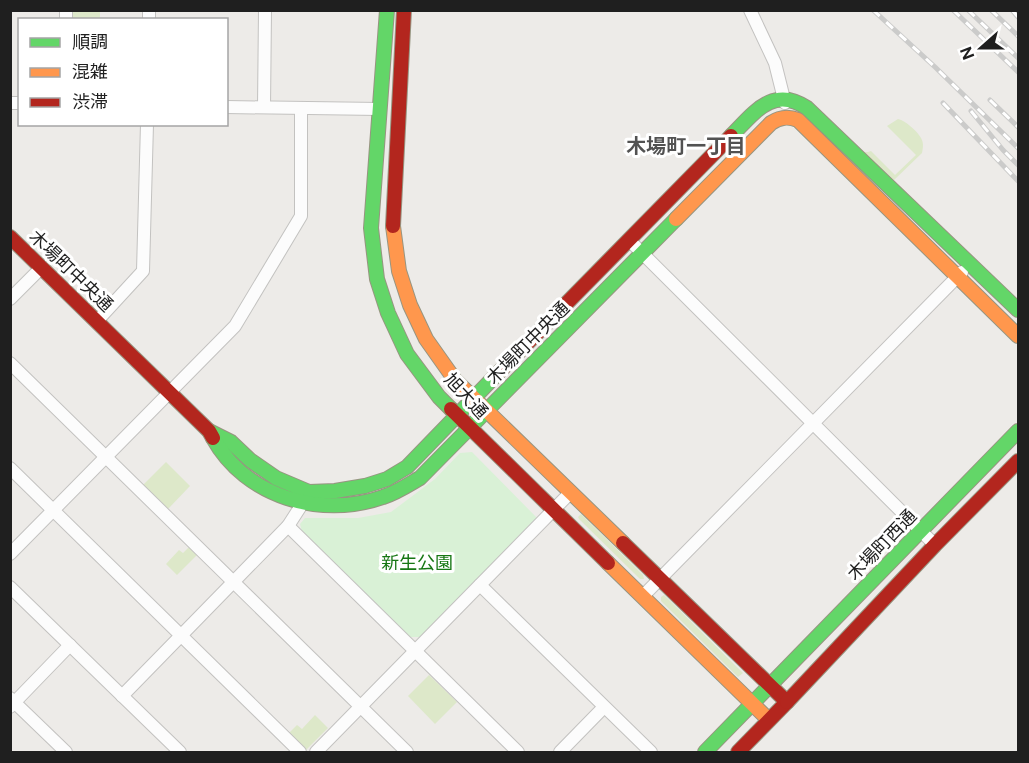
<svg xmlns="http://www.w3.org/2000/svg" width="1029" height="763" font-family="'Public Sans','Noto Sans JP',sans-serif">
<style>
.grass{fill:#dde8c9}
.park{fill:#d9f1d6}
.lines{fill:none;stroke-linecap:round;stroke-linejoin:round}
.street-casing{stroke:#c3c2c0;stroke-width:14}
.fast-casing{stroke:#979581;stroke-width:16}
.slow-casing{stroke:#979581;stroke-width:16}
.jam-casing{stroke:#979581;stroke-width:16}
.street{stroke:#fcfcfc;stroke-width:12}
.fast{stroke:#63d668;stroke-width:14}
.slow{stroke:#ff974d;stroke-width:14}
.jam{stroke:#b3261e;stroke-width:14}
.rail-casing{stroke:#cbcbca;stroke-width:5}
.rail{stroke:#fff;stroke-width:3;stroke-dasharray:9;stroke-linecap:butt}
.labels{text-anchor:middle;stroke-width:6;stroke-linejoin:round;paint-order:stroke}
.street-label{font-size:18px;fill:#1f1f1f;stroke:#fff}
.park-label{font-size:18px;fill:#177714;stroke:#fff}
.neighbourhood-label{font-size:20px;font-weight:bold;fill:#525252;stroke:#fff}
</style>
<rect width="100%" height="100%" fill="#edebe8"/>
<g class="grass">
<rect x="72" y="11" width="28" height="8"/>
<path d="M898 119C906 121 917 131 921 138 924 143 923 148 922 153L894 180 863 152H868L871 151 895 175 916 155 887 126Z"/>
<polygon points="166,462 190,486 168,509 143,485"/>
<polygon points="581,514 643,575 644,579 640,579 579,519 578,517"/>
<polygon points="190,546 198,554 177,575 166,564 179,550 183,553"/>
<polygon points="664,595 743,673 738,677 661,601 661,597"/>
<polygon points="429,675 457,702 435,724 408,696"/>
<polygon points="315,715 328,728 306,750 289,733 297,725 302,729"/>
</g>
<polygon class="park" points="472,452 540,521 425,637 410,637 302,532 300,524 305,518 358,518 391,512 435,479 460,453"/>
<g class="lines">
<defs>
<g id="street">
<polyline points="750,10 775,63 785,103"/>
<polyline points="66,20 66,10"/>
<polyline points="149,20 149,10"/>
<polyline points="10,103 20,103"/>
<polyline points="226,107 380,109"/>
<polyline points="264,107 265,10"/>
<polyline points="629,240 935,545"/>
<polyline points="10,299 42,267"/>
<polyline points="97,321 143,271 147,124"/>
<polyline points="10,363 407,752"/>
<polyline points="10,468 300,752"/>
<polyline points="288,526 518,752"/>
<polyline points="10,554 235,326 301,216 301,108"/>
<polyline points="480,585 651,752"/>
<polyline points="10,587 180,752"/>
<polyline points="643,596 962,272"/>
<polyline points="122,696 288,526 306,498"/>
<polyline points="10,698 66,752"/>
<polyline points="10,707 70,645"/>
<polyline points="316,752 571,492"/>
<polyline points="560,752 604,707"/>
</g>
<g id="fast">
<polyline points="387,10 371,228 377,279 388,313 407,354 439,397 451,409"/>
<path d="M731 136C754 113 773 85 807 108L1018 310"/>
<polyline points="209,431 231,442 250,460 276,478 309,492 335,491 365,486 387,479 407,467 500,371"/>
<path d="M213 438C246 497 320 519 383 497 396 493 408 485 420 478L676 219"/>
<polyline points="705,752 1018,431"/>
</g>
<g id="slow">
<path d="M676 219 771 123C780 117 788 116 798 120L1018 336"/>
<polyline points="393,226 399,271 410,305 426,339 455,380 623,543"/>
<polyline points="608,563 769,720"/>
</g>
<g id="jam">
<polyline points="393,226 404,10"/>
<polyline points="10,237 209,431 213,438"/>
<polyline points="500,371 731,136"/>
<polyline points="451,409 608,563"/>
<polyline points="623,543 787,702 738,752"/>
<polyline points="787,702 935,545 1018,461"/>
</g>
</defs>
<use href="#street" class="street-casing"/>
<use href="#fast" class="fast-casing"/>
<use href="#slow" class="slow-casing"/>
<use href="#jam" class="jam-casing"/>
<use href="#street" class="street"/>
<use href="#fast" class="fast"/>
<use href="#slow" class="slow"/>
<use href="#jam" class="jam"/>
<defs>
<g id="rail">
<polyline points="873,10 935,67 1018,148"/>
<polyline points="953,10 1018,72"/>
<polyline points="968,10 1018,58"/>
<polyline points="991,10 1018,36"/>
<polyline points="1012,10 1018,17"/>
<polyline points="990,100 1018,127"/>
<polyline points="943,103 1018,181"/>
<polyline points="971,111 1003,150 1018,165"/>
</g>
</defs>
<use href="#rail" class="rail-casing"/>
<use href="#rail" class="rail"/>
</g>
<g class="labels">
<g class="street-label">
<text transform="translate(71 271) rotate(44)" y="6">木場町中央通</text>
<text transform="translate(528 343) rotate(-45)" y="6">木場町中央通</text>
<text transform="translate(466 396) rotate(47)" y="6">旭大通</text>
<text transform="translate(882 545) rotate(-46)" y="6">木場町西通</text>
</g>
<g class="park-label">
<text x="417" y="569">新生公園</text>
</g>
<g class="neighbourhood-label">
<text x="686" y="153">木場町一丁目</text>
</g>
</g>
<rect width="1029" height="763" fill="none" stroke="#1f1f1f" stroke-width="24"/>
<rect x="18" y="18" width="210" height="108" fill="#ffffff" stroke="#a5a5a5" stroke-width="1.5"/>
<rect x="30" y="38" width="30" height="9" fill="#63d668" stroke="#a5a5a5" stroke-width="1.5"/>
<text x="72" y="48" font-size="18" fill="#1f1f1f">順調</text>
<rect x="30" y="68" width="30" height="9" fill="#ff974d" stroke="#a5a5a5" stroke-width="1.5"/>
<text x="72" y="78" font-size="18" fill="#1f1f1f">混雑</text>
<rect x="30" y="98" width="30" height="9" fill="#b3261e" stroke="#a5a5a5" stroke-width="1.5"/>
<text x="72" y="108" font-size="18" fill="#1f1f1f">渋滞</text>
<g transform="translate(981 48) rotate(249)" stroke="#ffffff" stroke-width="4.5" paint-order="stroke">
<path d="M0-4.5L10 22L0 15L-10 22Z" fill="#1f1f1f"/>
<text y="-9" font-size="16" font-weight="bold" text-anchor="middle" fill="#1f1f1f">N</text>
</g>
</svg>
